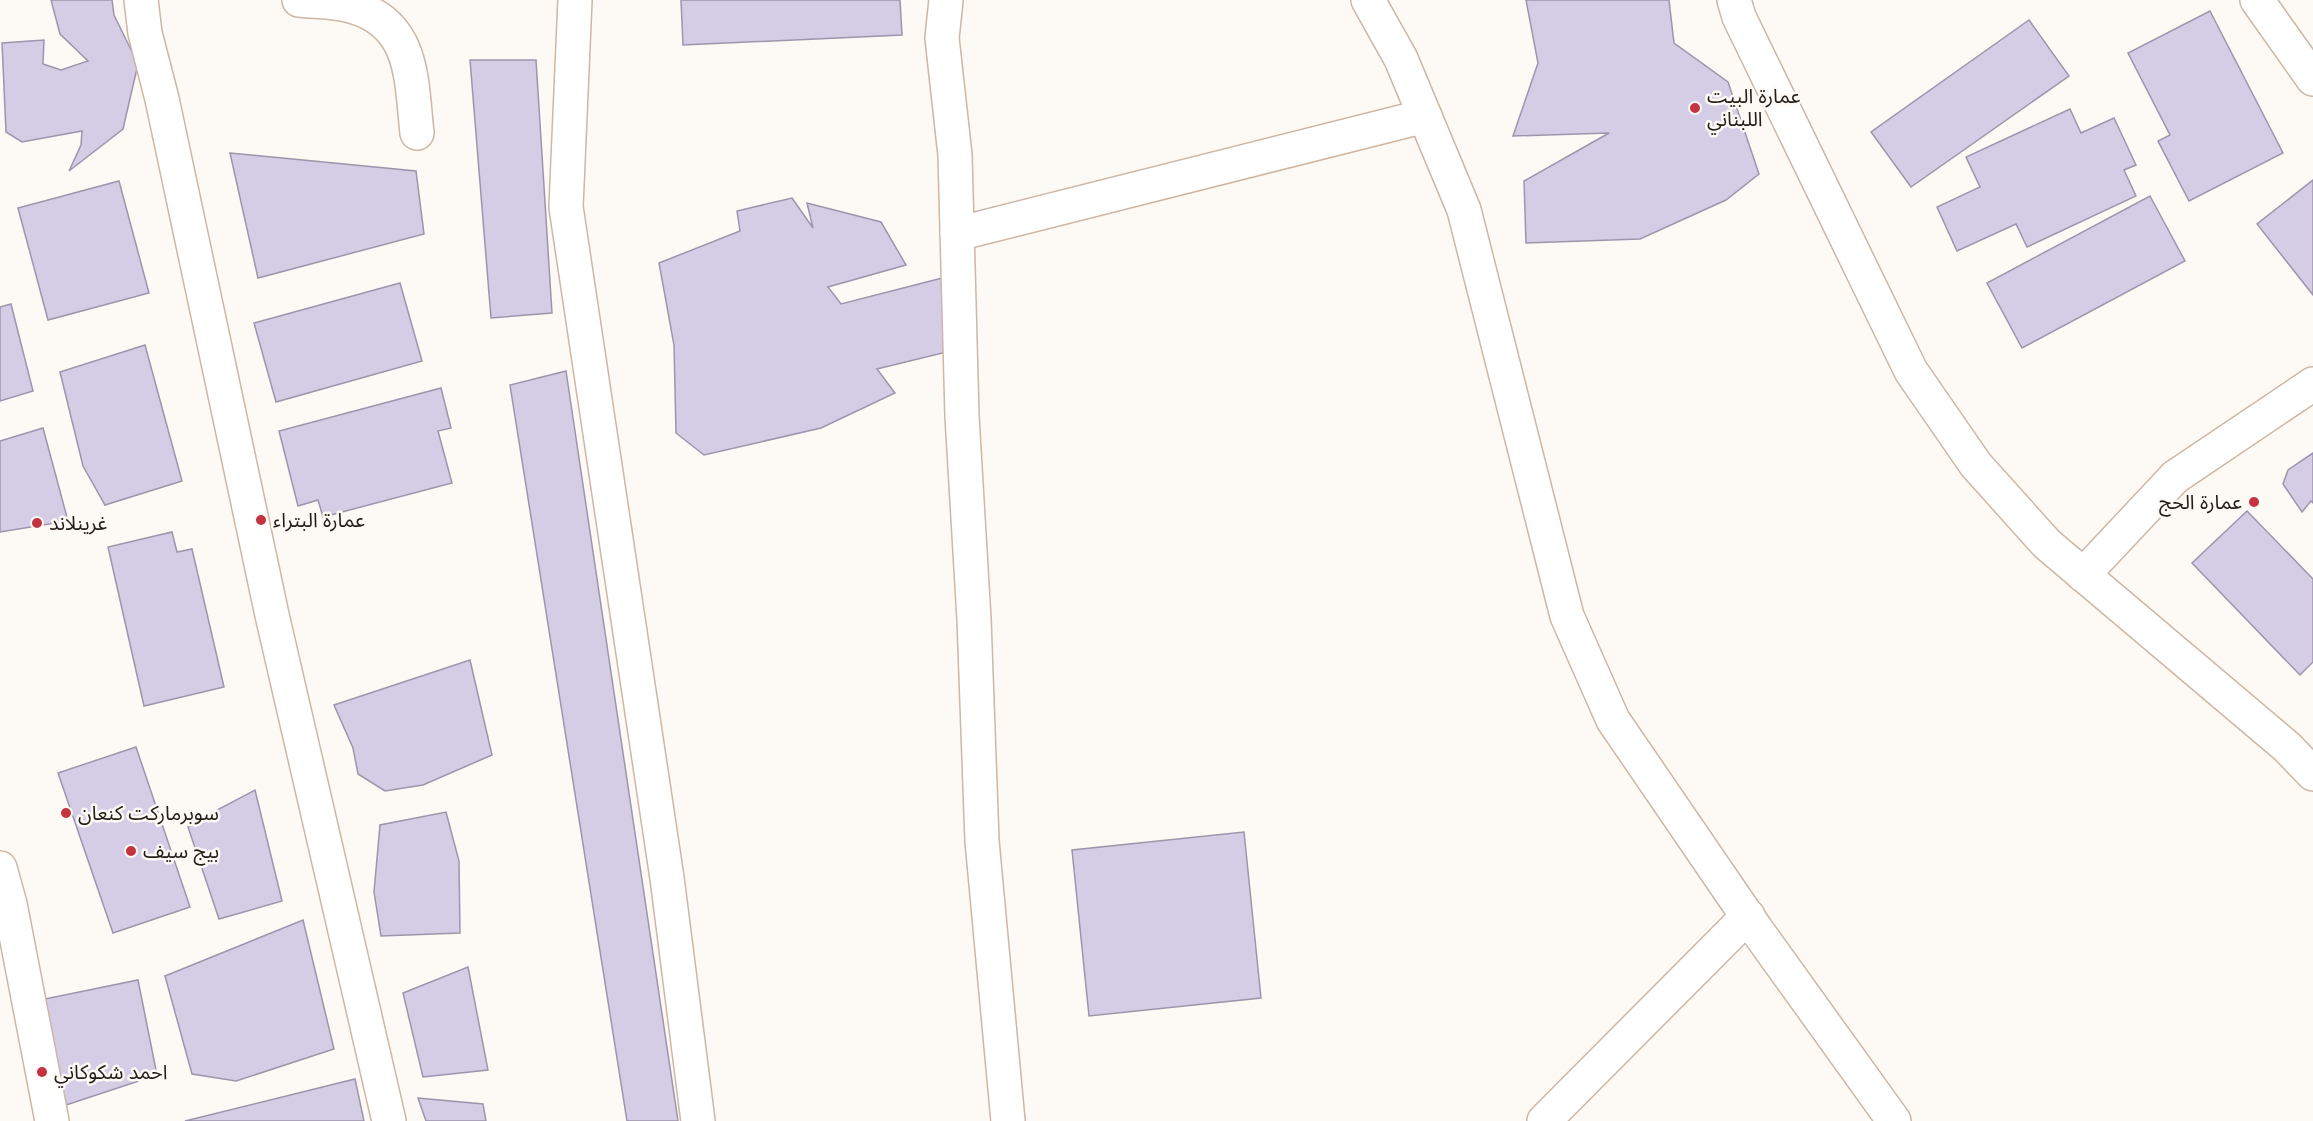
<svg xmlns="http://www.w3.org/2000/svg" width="2313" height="1121" font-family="'Fira Sans','Noto Sans Arabic',sans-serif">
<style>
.building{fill:#d5cce5;stroke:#9e95ac;stroke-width:1.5}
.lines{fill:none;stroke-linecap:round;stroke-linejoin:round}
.street-casing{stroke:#cdb7a5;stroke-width:36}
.street{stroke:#fff;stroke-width:33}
.poi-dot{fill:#c33340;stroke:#fdf9f5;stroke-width:2}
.labels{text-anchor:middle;stroke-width:5;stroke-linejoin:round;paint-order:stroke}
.poi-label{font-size:20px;fill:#241c16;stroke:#fdf9f5;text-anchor:start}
</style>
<rect width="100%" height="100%" fill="#fdf9f5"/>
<g class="building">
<polygon points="51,0 112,0 114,15 138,64 123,129 69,171 81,145 82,131 22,142 6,132 2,43 44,40 43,64 61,70 88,61 60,34"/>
<polygon points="681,0 900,0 902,35 683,45"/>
<polygon points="1526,0 1669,0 1674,43 1728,82 1759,174 1726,200 1640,239 1526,243 1524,181 1609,133 1513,136 1538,63"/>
<polygon points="2210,11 2283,153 2189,201 2158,141 2170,135 2128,53"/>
<polygon points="2029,20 2069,76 1911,187 1871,132"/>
<polygon points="470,60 536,60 552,313 491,318"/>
<polygon points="2070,109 2081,133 2114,118 2136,165 2124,170 2136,196 2027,247 2016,224 1957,251 1937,207 1980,187 1966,157"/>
<polygon points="230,153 416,171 424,234 258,278"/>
<polygon points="2313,180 2313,295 2257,224"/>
<polygon points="119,181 149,293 48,320 18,208"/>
<polygon points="2150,196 2185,261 2022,348 1987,283"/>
<polygon points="792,198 813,228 807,203 881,222 906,265 828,287 841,304 954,275 967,347 877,369 895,393 821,428 704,455 676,433 674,345 659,263 740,231 737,211"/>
<polygon points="400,283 422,361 276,402 254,323"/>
<polygon points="11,304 33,391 0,401 0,307"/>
<polygon points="145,345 182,481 105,505 83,466 60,372"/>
<polygon points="566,371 678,1121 627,1121 510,385"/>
<polygon points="441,388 451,428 438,431 452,483 323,517 318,500 298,506 279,431"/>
<polygon points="43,428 68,521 0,532 0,441"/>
<polygon points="2313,453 2313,503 2311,501 2302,512 2283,484 2288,470"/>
<polygon points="2247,511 2313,579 2313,662 2300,675 2192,563"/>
<polygon points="172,532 177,552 192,549 224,687 144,706 108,547"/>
<polygon points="470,660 492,755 423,785 385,791 358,774 353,748 334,705"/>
<polygon points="136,747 190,907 113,933 58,773"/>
<polygon points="255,790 282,901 219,919 188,827 206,820 217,810"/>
<polygon points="446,812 459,861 460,933 381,936 374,892 380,825"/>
<polygon points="1244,832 1261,998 1089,1016 1072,850"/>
<polygon points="303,920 334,1049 236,1081 192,1074 165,976"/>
<polygon points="468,967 488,1070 423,1077 403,993"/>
<polygon points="138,980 157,1075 54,1109 30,1002"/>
<polygon points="355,1079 364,1121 185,1121"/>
<polygon points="418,1098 483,1104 486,1121 426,1121"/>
</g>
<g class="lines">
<defs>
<g id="street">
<polyline points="141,0 145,33 162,99 272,615 389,1121"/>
<path d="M299 0C316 2 337 1 354 7 415 25 411 81 417 133"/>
<polyline points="575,0 566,207 667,878 698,1121"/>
<polyline points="946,0 942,38 955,155 962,416 974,619 982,841 1008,1121"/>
<polyline points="1368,0 1401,59 1464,210 1567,616 1613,720 1756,929 1894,1121"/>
<polyline points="1734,0 1739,17 1911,371 1976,465 2047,544 2287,747 2313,774"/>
<polyline points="2257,0 2313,79"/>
<polyline points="957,234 1425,116"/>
<polyline points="2083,575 2175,477 2313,384"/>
<polyline points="0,868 10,904 52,1121"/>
<polyline points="1544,1121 1748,916"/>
</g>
</defs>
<use href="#street" class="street-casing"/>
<use href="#street" class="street"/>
</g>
<g class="poi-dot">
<circle cx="1695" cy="108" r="6"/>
<circle cx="2254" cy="502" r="6"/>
<circle cx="261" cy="520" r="6"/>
<circle cx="37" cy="523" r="6"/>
<circle cx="66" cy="813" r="6"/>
<circle cx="131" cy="851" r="6"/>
<circle cx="42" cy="1072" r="6"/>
</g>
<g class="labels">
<g class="poi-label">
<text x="1707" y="103">عمارة البيت<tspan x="1707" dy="23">اللبناني</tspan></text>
<text x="2242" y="509" text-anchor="end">عمارة الحج</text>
<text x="273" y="527">عمارة البتراء</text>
<text x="49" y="530">غرينلاند</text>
<text x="78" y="820">سوبرماركت كنعان</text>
<text x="143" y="858">بيج سيف</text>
<text x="54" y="1079">احمد شكوكاني</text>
</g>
</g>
</svg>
